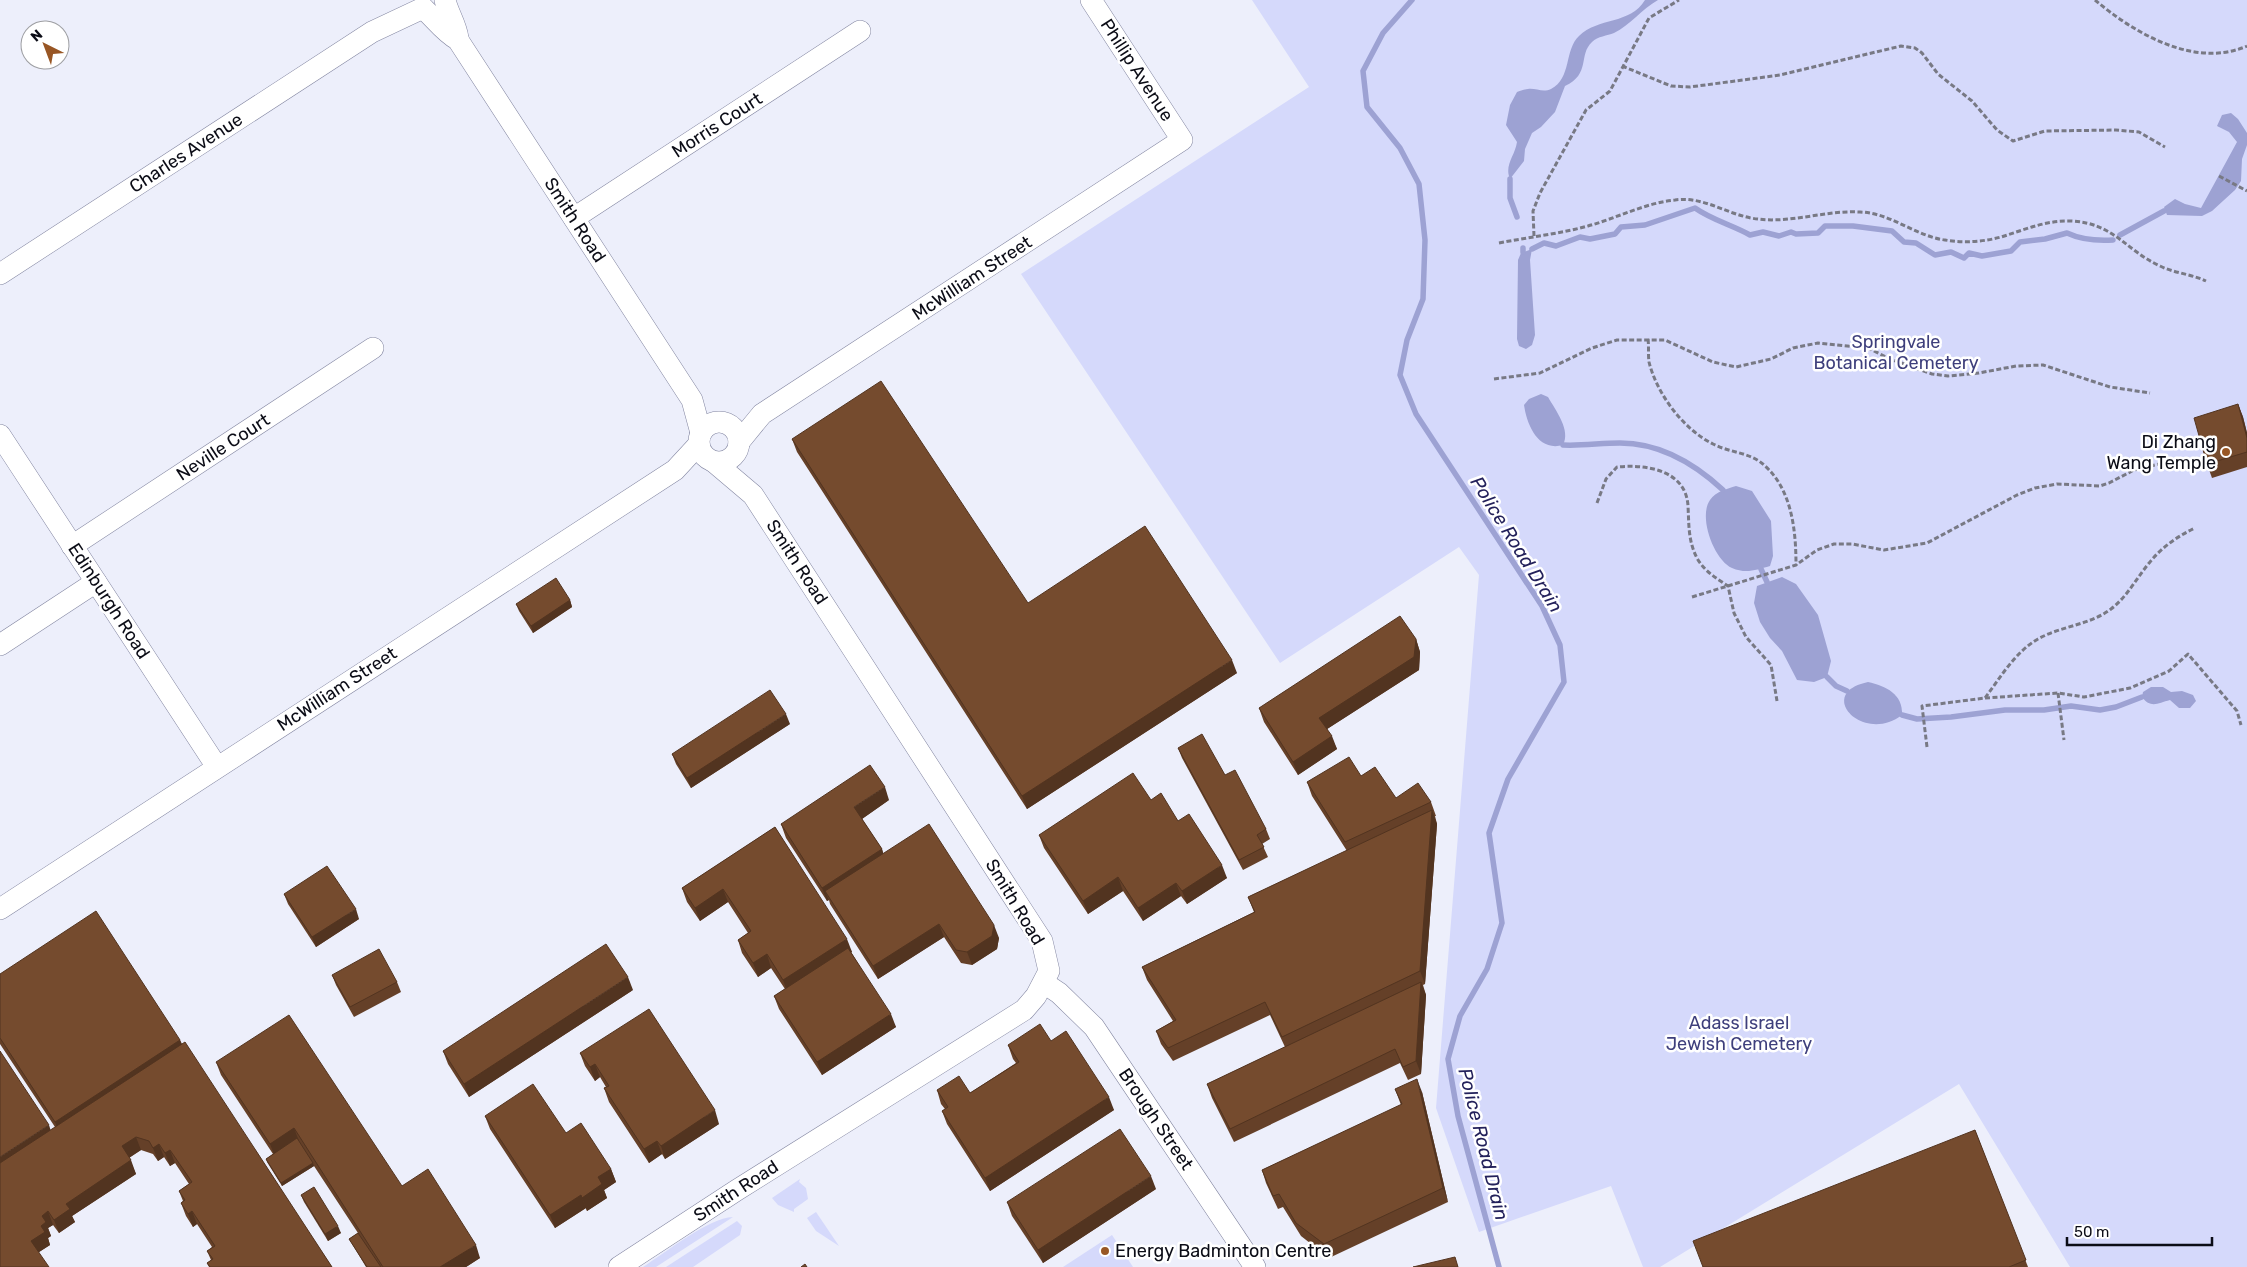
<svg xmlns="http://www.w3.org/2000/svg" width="2247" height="1267" font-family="Rubik,sans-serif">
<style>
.green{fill:#d5d9fb}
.water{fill:#9da2d3}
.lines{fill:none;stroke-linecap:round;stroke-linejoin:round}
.stream{stroke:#9da2d3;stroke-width:5.5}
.minor-casing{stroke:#8487a2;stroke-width:22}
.path{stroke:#787984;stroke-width:3;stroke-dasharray:5 2.5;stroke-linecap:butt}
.minor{stroke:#fff;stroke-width:21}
.wall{fill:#654028}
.shaded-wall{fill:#523420}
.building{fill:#754b2e;stroke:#523420}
.poi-dot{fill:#985624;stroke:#fff;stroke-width:2}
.labels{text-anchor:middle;stroke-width:5;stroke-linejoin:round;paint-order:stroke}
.street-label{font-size:18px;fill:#0b0c16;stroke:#fff}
.park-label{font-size:18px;fill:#3e3f7c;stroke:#fff}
.poi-label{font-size:18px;fill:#0b0c16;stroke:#fff;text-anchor:end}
.water-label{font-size:19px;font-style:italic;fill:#23215b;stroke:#fff}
</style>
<rect width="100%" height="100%" fill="#edeffb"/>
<g class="green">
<polygon points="1252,0 2247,0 2247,1267 2070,1267 1959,1084 1660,1267 1643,1267 1611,1186 1479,1232 1436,1108 1479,575 1459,547 1280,663 1021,274 1309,87"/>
<polygon points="800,1179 799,1182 806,1188 808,1199 794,1209 794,1212 778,1205 772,1198"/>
<polygon points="816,1212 839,1246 816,1231 807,1218"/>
<path d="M733 1217 656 1267H643C665 1253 708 1218 733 1217Z"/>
<polygon points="737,1221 742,1226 740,1235 693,1267 666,1267"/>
<polygon points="1112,1235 1133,1267 1063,1267"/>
</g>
<g class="water">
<path d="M1645 0H1658C1642 9 1630 25 1614 33 1607 36 1598 36 1592 42 1578 55 1591 74 1565 86L1555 112 1541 127 1532 133 1525 149 1524 161 1510 179C1504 165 1515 156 1517 142L1506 125 1510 105 1517 92C1520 91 1525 89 1528 89 1536 88 1543 93 1551 89 1572 78 1564 50 1579 36 1598 17 1630 25 1645 0Z"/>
<polygon points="2231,113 2238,119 2247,133 2247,145 2242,159 2241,181 2235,190 2212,211 2202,216 2167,215 2164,207 2175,199 2185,204 2201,208 2237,142 2229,132 2217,126 2222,115"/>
<polygon points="1532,249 1530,260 1535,335 1532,345 1526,349 1519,346 1517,339 1518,260 1521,253"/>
<path d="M1541 394 1548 397C1556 411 1571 430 1563 445 1538 452 1527 425 1524 405L1529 399Z"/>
<path d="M1736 486 1752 491 1771 521 1773 556 1770 566C1756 570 1746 574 1732 568 1714 560 1698 517 1710 500 1716 491 1727 489 1736 486Z"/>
<polygon points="1782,577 1796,584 1818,615 1831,661 1827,677 1814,682 1797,680 1782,651 1770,638 1760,622 1754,603 1757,586"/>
<path d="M1868 682C1886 686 1903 694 1902 715 1863 745 1814 693 1868 682Z"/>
<path d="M2151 687H2163L2171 692 2182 691 2193 695 2196 701 2190 708H2179L2170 700C2158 703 2151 709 2142 697L2143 692Z"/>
</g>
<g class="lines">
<g class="stream">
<polyline points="1412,0 1383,33 1363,71 1367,107 1400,148 1419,184 1425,240 1423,299 1407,340 1400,375 1416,414 1542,606 1560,645 1564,682 1508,779 1489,833 1502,923 1487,969 1460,1016 1448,1059 1458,1116 1499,1267"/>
<polyline points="1510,179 1510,198 1517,217"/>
<polyline points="2120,235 2164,211"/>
<polyline points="1523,248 1523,252"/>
<path d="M1532 249 1544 243 1556 246 1580 237 1590 239 1615 234 1621 227 1645 225 1695 208C1712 220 1732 225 1750 235L1763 232 1779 236 1791 232 1796 234 1818 233 1825 226H1853L1892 231 1904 242 1916 243 1935 255 1951 252 1964 258 1969 253 1982 256 2011 251 2020 242 2045 239 2067 233C2082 240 2097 241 2113 240"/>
<path d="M1563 445C1582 446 1601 443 1620 443 1660 443 1695 464 1723 490"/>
<polyline points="1761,569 1767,582"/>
<polyline points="1827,677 1836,686 1847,691"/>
<polyline points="1902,715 1917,719 1951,717 2005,710 2044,710 2071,706 2100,710 2116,707 2142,697"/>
</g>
<defs>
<g id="minor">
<path d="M445 0C448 13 456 24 458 38"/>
<path d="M424 9C435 19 444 32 458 40L692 400 701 433"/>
<polyline points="574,218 860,31"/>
<polyline points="0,274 372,32 423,8"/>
<circle cx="719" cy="442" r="20"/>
<polyline points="0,435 217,767"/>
<polyline points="739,442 762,414 1182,140 1091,0"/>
<polyline points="72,546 373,348"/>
<polyline points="0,645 96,582"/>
<polyline points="0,909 675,470 699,444"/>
<polyline points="1044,983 1059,993 1094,1027 1255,1267"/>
<polyline points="619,1267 737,1190 1024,1010 1036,996 1049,971 1042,941 753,495 714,462"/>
</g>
</defs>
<use href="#minor" class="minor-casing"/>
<g class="path">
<path d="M2095 0C2134 33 2195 69 2247 46"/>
<polyline points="1622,66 1671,86 1690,87 1780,75 1901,46 1915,48 1922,53 1938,74 1972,101 1997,130 2013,141 2045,131 2116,130 2139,132 2165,147"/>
<polyline points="2219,176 2247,191"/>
<polyline points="1534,236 1533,211 1540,193 1586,110 1610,91 1649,18 1679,0"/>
<path d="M1499 243C1529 237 1559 234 1588 226 1617 218 1645 203 1675 200 1702 196 1725 213 1751 218 1788 225 1823 210 1860 212 1891 213 1915 236 1945 240 1964 243 1983 242 2001 237 2024 230 2046 220 2071 221 2114 223 2125 250 2160 266 2174 273 2191 274 2206 281"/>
<path d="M1648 339C1649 347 1648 355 1649 362 1657 394 1683 429 1713 444 1730 453 1751 452 1765 466 1792 490 1796 531 1796 565"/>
<polyline points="1494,379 1540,373 1592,348 1617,340 1665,340 1713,362 1736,367 1771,359 1793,348 1818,343 1868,348 1890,359 1932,374 1948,376 1979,373 2016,366 2043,365 2110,387 2150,393"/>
<path d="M1597 503 1606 479 1617 467C1646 464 1686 470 1688 506 1689 524 1688 541 1697 558 1704 571 1716 578 1728 586L1734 613 1746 637 1771 665 1777 701"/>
<polyline points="1692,597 1796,565 1817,550 1834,544 1852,544 1884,550 1927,543 2017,495 2035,488 2057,484 2100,486 2109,483 2134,470 2159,464"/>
<polyline points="2058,693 2064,740"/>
<polyline points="1985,698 2058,693 2084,697 2130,688 2169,671 2188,654 2237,711 2241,725"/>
<path d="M1927 747 1922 706 1985 698C2000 678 2015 652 2038 639 2061 626 2090 625 2111 609 2128 596 2137 577 2150 562 2162 547 2178 536 2195 528"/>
</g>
<use href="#minor" class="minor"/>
</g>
<g class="wall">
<polygon points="2238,404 2243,417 2247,433 2247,467 2212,478 2207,464"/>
<polygon points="792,439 1028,603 1237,673 1027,809 797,452"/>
<polygon points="570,600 572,607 533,633 519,611 516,604"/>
<polygon points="1416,639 1420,652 1419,670 1327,729 1337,749 1298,775 1264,722 1259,708"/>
<polygon points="790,724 691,788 676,764 672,754"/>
<polygon points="1178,748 1225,775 1266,829 1270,839 1262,844 1268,857 1243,870 1182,758"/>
<polygon points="1361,776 1396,798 1431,802 1436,816 1435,816 1437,824 1425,984 1423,985 1426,995 1421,1074 1408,1080 1400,1063 1234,1142 1212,1098 1207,1084 1285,1047 1270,1015 1173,1061 1161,1044 1156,1031 1173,1021 1147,980 1142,967 1254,912 1248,897 1347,851 1312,796 1307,782"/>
<polygon points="889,800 862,819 882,849 883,854 999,938 997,949 972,965 961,963 944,937 878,979 830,904 829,900 827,901 786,838 781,824"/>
<polygon points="1151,800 1178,821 1227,878 1187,904 1181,896 1143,921 1123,891 1088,914 1044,848 1039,835"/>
<polygon points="775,827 852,952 851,952 896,1027 822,1075 779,1009 774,996 785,989 771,968 758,977 742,953 738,940 748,933 728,902 700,921 687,902 682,888"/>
<polygon points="284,894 359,919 316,947 288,904"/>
<polygon points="0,974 180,1040 182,1044 332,1267 209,1267 207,1263 211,1260 207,1251 212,1247 197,1224 193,1227 186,1216 181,1203 183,1201 179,1191 189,1184 175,1163 170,1166 164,1157 158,1161 153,1154 141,1150 129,1158 136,1174 72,1216 75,1222 59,1233 53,1225 48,1228 51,1236 48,1238 50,1245 39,1252 0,1267 55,1127 0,1044"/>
<polygon points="332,975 397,982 401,992 354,1017 336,985"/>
<polygon points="633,990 469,1097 448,1064 443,1051"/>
<polygon points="1051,1041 1114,1110 990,1191 947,1124 942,1111 945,1109 941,1104 937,1090 970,1093 1016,1063 1013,1059 1008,1045"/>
<polygon points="580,1053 719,1124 665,1159 662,1154 649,1163 609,1102 604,1088 606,1087 600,1077 595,1081 585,1066"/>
<polygon points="216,1062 402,1186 480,1258 466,1267 366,1267 351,1242 349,1239 358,1233 314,1166 282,1186 267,1162 266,1159 273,1154 221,1075"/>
<polygon points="1395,1089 1422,1092 1448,1202 1329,1258 1301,1236 1283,1207 1278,1209 1266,1183 1262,1170 1401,1105"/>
<polygon points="485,1116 566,1133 611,1169 616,1182 604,1190 607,1198 587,1211 586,1208 555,1228 490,1129"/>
<polygon points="1975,1130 2028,1267 1702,1267"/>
<polygon points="1156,1189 1043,1263 1012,1216 1007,1202"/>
<polygon points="301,1195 341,1233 328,1241 304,1202"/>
</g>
<g class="shaded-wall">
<polygon points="2238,404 2243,417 2247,433 2247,438"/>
<polygon points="570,600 572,607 533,633 531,626"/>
<polygon points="1416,639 1420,652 1419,670 1324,731 1319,718"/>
<polygon points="1232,660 1237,673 1027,809 1022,796"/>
<polygon points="786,714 790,724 691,788 687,778"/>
<polygon points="1332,736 1337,749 1298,775 1293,762"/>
<polygon points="885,787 889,800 859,821 854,807"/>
<polygon points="1432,810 1437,824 1425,984 1420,971"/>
<polygon points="882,849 886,862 825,891 829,900 827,901 822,888"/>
<polygon points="1222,865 1227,878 1187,904 1182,891"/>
<polygon points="1118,877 1123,891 1088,914 1083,901"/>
<polygon points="1176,883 1181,896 1143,921 1138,908"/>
<polygon points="723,889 728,902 700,921 695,908"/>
<polygon points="356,909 359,919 316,947 312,937"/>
<polygon points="939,924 944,937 878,979 873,966"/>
<polygon points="994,925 999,938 997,949 972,965 967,952"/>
<polygon points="847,939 852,952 788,994 783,980"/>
<polygon points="767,954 771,968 758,977 753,963"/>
<polygon points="628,977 633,990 469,1097 464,1084"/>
<polygon points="1421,982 1426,995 1421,1074 1416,1061"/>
<polygon points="891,1014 896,1027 822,1075 817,1062"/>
<polygon points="180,1040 185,1053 60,1135 55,1122"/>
<polygon points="595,1064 600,1077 595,1081 590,1067"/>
<polygon points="1417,1079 1422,1092 1448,1202 1443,1188"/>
<polygon points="1109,1097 1114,1110 990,1191 985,1178"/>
<polygon points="715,1110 719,1124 665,1159 661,1146"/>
<polygon points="49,1125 53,1138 0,1174 0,1157"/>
<polygon points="294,1128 299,1141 275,1157 270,1144"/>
<polygon points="136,1137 141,1150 127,1159 122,1146"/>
<polygon points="657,1141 662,1154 649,1163 644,1149"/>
<polygon points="159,1144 164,1157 158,1161 153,1148"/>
<polygon points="170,1150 175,1163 170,1166 165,1153"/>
<polygon points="131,1160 136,1174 72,1216 75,1222 59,1233 54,1220 66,1204"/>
<polygon points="313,1163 314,1166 282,1186 281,1183"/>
<polygon points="611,1169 616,1182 604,1190 607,1198 587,1211 582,1198 598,1177"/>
<polygon points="1151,1176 1156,1189 1043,1263 1038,1250"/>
<polygon points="581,1195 586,1208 555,1228 550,1215"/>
<polygon points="48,1211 53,1225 48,1228 51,1236 48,1238 50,1245 36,1254 31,1241 41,1226 42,1216"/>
<polygon points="192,1211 197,1224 193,1227 188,1214"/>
<polygon points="338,1226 341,1233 328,1241 325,1234"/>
<polygon points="476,1245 480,1258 466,1267 440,1267"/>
</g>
<g class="building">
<polygon points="881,381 1028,603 1145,526 1232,660 1022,796 792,439"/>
<polygon points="2238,404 2247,438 2247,452 2207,464 2194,418"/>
<polygon points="556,578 570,600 531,626 516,604"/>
<polygon points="1400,616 1416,639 1414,657 1319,718 1332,736 1293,762 1259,708"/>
<polygon points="770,690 786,714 687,778 672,754"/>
<polygon points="1202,734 1225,775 1235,770 1266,829 1257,835 1264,847 1239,860 1178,748"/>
<polygon points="1349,757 1361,776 1375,767 1396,798 1418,783 1431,802 1345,842 1307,782"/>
<polygon points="870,765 885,787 854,807 882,849 822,888 781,824"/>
<polygon points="1133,773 1151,800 1161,793 1178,821 1189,814 1222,865 1182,891 1176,883 1138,908 1118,877 1083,901 1039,835"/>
<polygon points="1432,810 1420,971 1282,1037 1265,1002 1168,1048 1156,1031 1176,1020 1142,967 1255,912 1248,897"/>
<polygon points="929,824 994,925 992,936 967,952 956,950 939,924 873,966 825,891"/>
<polygon points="775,827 847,939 783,980 767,954 753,963 738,940 751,931 723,889 695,908 682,888"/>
<polygon points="327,866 356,909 312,937 284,894"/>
<polygon points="96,911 180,1040 55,1122 0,1038 0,974"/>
<polygon points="606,944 628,977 464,1084 443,1051"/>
<polygon points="848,948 891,1014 817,1062 774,996"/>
<polygon points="379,949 397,982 350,1007 332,975"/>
<polygon points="1421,982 1416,1061 1403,1067 1395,1049 1230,1129 1207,1084"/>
<polygon points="649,1009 715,1110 661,1146 657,1141 644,1149 604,1088 609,1086 595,1064 590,1067 580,1053"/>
<polygon points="289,1015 402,1186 428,1169 476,1245 440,1267 383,1267 294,1128 270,1144 216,1062"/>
<polygon points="1040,1024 1051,1041 1066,1031 1109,1097 985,1178 942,1111 948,1107 937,1090 959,1076 970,1093 1019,1062 1008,1045"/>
<polygon points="185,1042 332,1267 210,1267 207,1263 213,1259 207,1251 215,1246 192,1211 188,1214 181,1203 185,1200 179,1191 192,1182 170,1150 165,1153 159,1144 153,1148 149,1141 136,1137 122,1146 131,1160 66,1204 70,1209 54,1220 48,1211 42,1216 46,1222 41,1226 45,1232 31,1241 49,1267 0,1267 0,1163"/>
<polygon points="0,1051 49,1125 0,1157"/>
<polygon points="1417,1079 1443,1188 1324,1244 1296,1223 1279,1194 1273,1196 1262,1170 1402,1104 1395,1089"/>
<polygon points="533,1084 566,1133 581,1123 611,1169 598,1177 602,1184 582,1198 581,1195 550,1215 485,1116"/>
<polygon points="1120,1129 1151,1176 1038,1250 1007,1202"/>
<polygon points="1975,1130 2026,1260 2009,1267 1703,1267 1693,1241"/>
<polygon points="297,1138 313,1163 281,1183 266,1159"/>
<polygon points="314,1187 338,1226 325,1234 301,1195"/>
<polygon points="358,1233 381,1267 367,1267 349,1239"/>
<polygon points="1455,1257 1458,1267 1413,1267"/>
<polygon points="805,1264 807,1267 801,1267"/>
</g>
<g class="poi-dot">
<circle cx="2226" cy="452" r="5"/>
<circle cx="1105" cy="1251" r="5"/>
</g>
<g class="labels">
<g class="street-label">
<text transform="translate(1137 70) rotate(57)" y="6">Phillip Avenue</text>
<text transform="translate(717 125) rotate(-33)" y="6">Morris Court</text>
<text transform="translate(186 153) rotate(-33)" y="6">Charles Avenue</text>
<text transform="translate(575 220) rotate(57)" y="6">Smith Road</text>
<text transform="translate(972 278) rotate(-33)" y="6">McWilliam Street</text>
<text transform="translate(223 447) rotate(-33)" y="6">Neville Court</text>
<text transform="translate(797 562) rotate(57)" y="6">Smith Road</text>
<text transform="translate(109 601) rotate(57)" y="6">Edinburgh Road</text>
<text transform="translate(337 689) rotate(-33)" y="6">McWilliam Street</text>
<text transform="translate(1015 902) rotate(59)" y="6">Smith Road</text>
<text transform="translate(1156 1119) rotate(56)" y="6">Brough Street</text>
<text transform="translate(736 1191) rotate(-33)" y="6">Smith Road</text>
</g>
<g class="park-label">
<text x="1896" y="348">Springvale<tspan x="1896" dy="21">Botanical Cemetery</tspan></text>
<text x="1739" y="1029">Adass Israel<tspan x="1739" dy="21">Jewish Cemetery</tspan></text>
</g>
<g class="poi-label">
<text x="2216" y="448">Di Zhang<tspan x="2216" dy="21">Wang Temple</tspan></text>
<text x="1115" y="1257" text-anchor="start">Energy Badminton Centre</text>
</g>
<g class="water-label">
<text transform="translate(1517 544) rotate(58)" y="7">Police Road Drain</text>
<text transform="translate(1484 1144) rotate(76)" y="7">Police Road Drain</text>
</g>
</g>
<g transform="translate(45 45) rotate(318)"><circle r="24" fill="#ffffff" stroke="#9d9ea2"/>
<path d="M0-4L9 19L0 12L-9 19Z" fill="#985624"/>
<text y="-8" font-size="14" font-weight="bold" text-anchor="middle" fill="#0b0c16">N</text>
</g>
<path d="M2067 1237v8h145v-8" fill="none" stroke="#0b0c16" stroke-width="2.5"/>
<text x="2074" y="1237" font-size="15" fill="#0b0c16" stroke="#ffffff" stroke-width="4" paint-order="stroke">50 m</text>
</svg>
